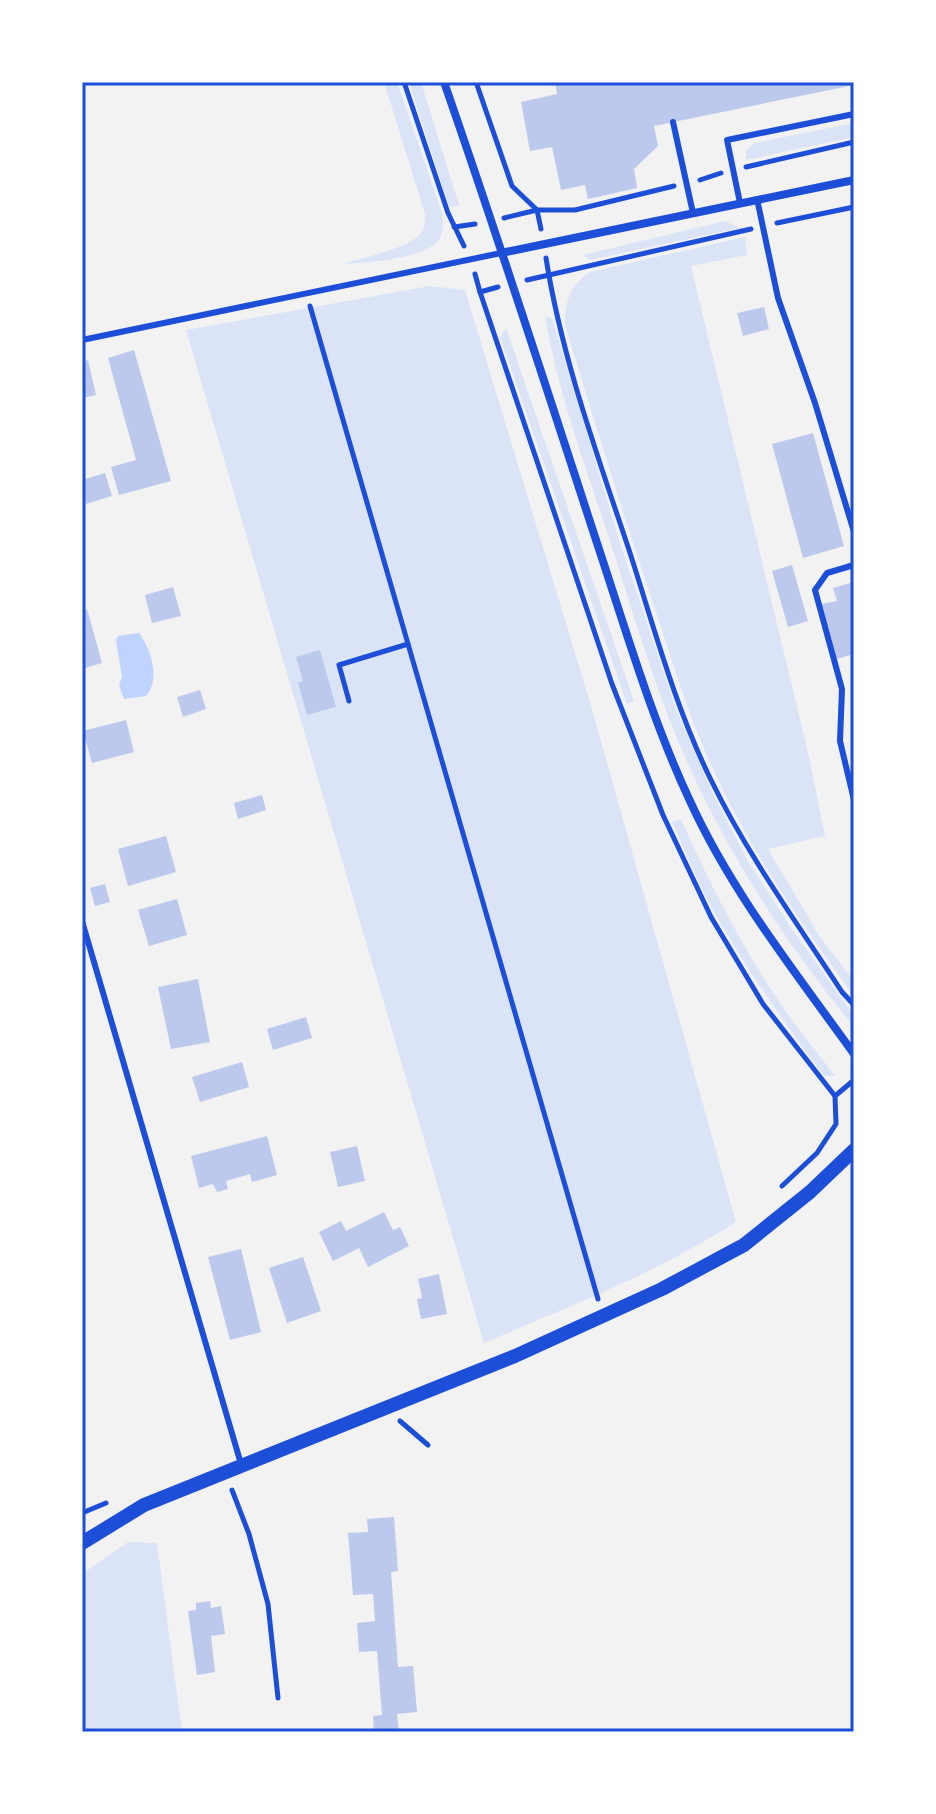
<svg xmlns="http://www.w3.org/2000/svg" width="936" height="1814" font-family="Poppins,sans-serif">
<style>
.green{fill:#dbe4f7}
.water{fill:#bfd3fe}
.building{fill:#bdc9ec}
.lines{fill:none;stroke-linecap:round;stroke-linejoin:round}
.path{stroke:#1d4ed8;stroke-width:5}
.service{stroke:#1d4ed8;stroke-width:6}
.minor{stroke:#1d4ed8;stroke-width:8}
.tertiary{stroke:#1d4ed8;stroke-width:14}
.neatline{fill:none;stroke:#1d4ed8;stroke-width:3}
</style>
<rect width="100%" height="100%" fill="#f2f2f2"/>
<g class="green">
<path d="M384 82H397L442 213C443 220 444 231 440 238 428 259 364 263 342 264 361 258 411 248 421 233 425 227 425 221 425 214Z"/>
<polygon points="409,82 421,82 459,205 452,207 448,204"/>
<polygon points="854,123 854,137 746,160 746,151 754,143"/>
<polygon points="725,221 740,228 590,260 583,255"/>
<path d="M745 237 747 255 691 266 809 757 825 836 768 849 820 937 854 981V996C802 925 750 850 713 769 689 718 673 663 655 609 623 515 594 420 565 325 565 301 570 285 590 272Z"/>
<path d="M430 286 465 290 592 709 736 1222C657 1273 570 1306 484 1343L186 330Z"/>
<path d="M545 317 552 318 619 540 677 712 712 792 748 861 790 926 854 1016V1027C777 933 712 830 668 716 646 658 628 597 609 538 585 465 558 393 545 317Z"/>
<polygon points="506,328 634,701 627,704 500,337"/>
<path d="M681 819C709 883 741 945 780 1003 797 1028 817 1052 835 1076H824C782 1020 742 963 708 901 695 876 684 848 672 822Z"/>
<polygon points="128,1542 157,1543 182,1732 82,1732 82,1574"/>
</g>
<path class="water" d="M139 633C151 649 161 680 146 696L124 699 119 685 122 677 116 640 118 636Z"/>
<g class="building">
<polygon points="555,82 854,82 854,85 654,126 658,146 634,169 637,188 588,199 585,185 561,190 552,147 530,151 521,102 557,94"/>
<polygon points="764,307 769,329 743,336 737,313"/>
<polygon points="134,350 171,481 119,495 111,467 136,460 108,358"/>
<polygon points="88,360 96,395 82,398 82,362"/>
<polygon points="813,433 844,546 803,558 772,444"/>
<polygon points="105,473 112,496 82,505 82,480"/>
<polygon points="792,565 808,621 788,627 772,571"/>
<polygon points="854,582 854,654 837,659 822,604 837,601 833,588"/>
<polygon points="173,587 181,616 152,623 145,595"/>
<polygon points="87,609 102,663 82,669 82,611"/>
<polygon points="320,650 336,707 307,715 298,683 303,681 296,657"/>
<polygon points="200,690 206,709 183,717 177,697"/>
<polygon points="126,720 134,752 92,763 83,731"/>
<polygon points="262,795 266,810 238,819 234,803"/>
<polygon points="166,836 176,872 128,886 118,849"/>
<polygon points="105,884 110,902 95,906 90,888"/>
<polygon points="177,899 187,935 149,946 138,910"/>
<polygon points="198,979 210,1042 171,1049 158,987"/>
<polygon points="306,1017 312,1038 273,1050 267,1029"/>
<polygon points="242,1062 249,1087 200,1102 192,1077"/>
<polygon points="267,1136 277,1175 252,1182 250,1174 226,1181 228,1189 217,1192 213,1184 199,1188 191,1156"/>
<polygon points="357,1146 365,1181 338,1187 330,1152"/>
<polygon points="384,1212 393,1230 400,1227 409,1246 368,1267 359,1248 333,1261 319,1232 341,1221 346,1231"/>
<polygon points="241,1249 261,1332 230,1340 208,1257"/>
<polygon points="303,1257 321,1311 287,1323 269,1268"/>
<polygon points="439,1274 447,1314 421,1319 417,1299 422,1298 418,1279"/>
<polygon points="394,1517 398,1571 391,1572 398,1667 413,1666 417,1712 397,1714 399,1732 374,1732 373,1716 382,1715 377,1651 359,1652 357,1623 375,1621 373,1594 353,1595 348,1533 368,1532 367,1519"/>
<polygon points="210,1601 211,1608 221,1606 225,1634 211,1636 215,1672 197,1675 188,1611 196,1610 196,1603"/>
</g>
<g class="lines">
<g class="path">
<polyline points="404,82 448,213 464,246"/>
<polyline points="476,82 512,186 537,210 541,229"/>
<polyline points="746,167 854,142"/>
<polyline points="700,180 721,173"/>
<polyline points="504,218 537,210 575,210 674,186"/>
<polyline points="777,223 854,207"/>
<polyline points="454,227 475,224"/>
<path d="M546 258C562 360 599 459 631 556 655 631 676 709 711 780 747 854 797 923 842 992L854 1005"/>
<polyline points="475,274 480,292"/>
<polyline points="527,280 751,229"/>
<polyline points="498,287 480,292 612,684 663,815 711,917 763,1004 835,1096 854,1080"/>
<polyline points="310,306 598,1299"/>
<polyline points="349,701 339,665 408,644"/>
<polyline points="782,1186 817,1153 836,1124 835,1096"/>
<polyline points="400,1421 428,1445"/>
<polyline points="232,1490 249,1534 268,1604 278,1698"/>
<polyline points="82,1513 106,1503"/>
</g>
<g class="service">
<polyline points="673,122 693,213"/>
<polyline points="757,199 778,298 815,403 854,532"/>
<polyline points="740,203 727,140 854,114"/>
<polyline points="82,340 501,253"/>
<polyline points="854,565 827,573 815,590 842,689 840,741 854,800"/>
<polyline points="82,921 241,1464"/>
</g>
<g class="minor">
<path d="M444 82C497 234 546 387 596 540 625 627 651 718 690 801 732 893 796 973 854 1054"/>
<polyline points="501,253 854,180"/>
</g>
<polyline class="tertiary" points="82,1543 144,1505 515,1356 662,1289 744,1245 810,1192 854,1150"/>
</g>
<rect width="936" height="1814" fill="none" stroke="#ffffff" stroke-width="168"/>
<rect x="84" y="84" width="768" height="1646" class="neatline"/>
</svg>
